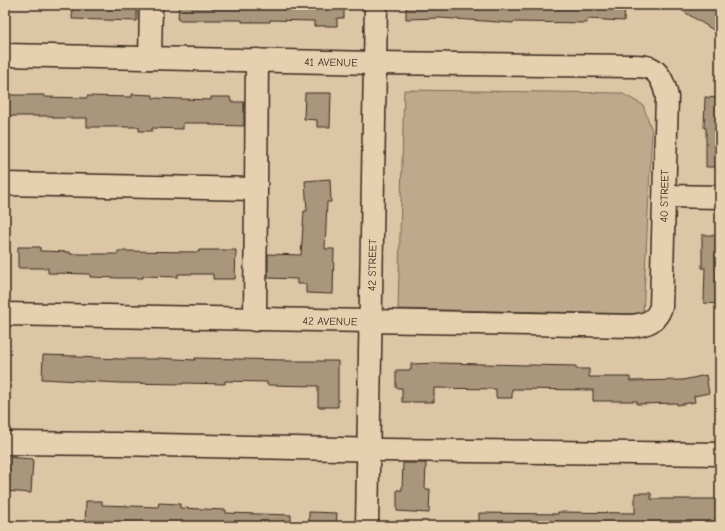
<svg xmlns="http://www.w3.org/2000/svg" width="725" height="531" font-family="'Comic Neue',sans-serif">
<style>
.green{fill:#bea98d;stroke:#7c6a56}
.building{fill:#aa967c;stroke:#3b2a1e}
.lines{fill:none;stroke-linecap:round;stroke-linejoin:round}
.minor-casing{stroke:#3b2a1e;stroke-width:25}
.minor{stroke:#e6d0af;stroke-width:22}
.labels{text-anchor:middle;stroke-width:3;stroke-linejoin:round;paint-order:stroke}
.street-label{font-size:11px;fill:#3b2a1e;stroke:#e6d0af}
</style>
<rect width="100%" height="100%" fill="#dcc6a6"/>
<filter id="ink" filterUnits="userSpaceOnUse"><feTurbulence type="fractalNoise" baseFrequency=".025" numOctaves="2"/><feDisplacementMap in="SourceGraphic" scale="8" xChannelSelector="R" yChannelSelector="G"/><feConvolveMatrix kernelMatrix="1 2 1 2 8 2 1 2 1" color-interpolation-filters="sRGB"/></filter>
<g filter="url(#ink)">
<polygon class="green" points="404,90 621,93 643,105 652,131 643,314 398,309"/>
<g class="building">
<polygon points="73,5 137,5 137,21 72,19"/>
<polygon points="179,5 344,5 344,18 337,18 337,26 314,26 314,21 270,20 270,22 242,22 242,20 178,20"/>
<polygon points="406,5 625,5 624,21 587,19 587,23 513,22 513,23 440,18 406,19"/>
<polygon points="673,5 709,5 720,12 720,34"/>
<polygon points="305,93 331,93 330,127 317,127 317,120 304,119"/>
<polygon points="132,94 153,95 153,98 211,100 211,97 230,97 231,102 244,102 244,126 210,125 210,123 183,123 183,129 152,128 152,131 139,131 139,127 87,127 87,118 53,118 53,116 5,116 5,95 44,95 44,97 87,98 87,96 132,97"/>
<polygon points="705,97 720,98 720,167 706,167 706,128 704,128"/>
<polygon points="330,179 331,202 327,202 325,249 334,249 333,294 306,293 306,284 297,284 297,279 268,278 268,254 301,255 304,211 307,211 305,181"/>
<polygon points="702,235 720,235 720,304 704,303 705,268 702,268"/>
<polygon points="18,247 40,247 40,251 70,252 70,254 118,254 118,251 199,252 199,250 236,250 235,279 213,279 213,274 178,274 178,277 143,276 143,278 118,278 90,277 90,274 48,273 48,268 18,268"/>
<polygon points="43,355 77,356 77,357 120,359 158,359 158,358 195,360 195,358 285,360 285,361 338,361 338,407 318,407 318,386 267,385 267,382 225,381 225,384 183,383 183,384 120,383 42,379"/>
<polygon points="438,363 576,366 576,369 589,369 589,377 630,377 630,381 683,380 706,375 709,393 694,396 695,402 677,405 677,403 637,404 637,401 593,401 593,390 512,389 512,398 496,398 496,389 434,388 434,402 402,402 402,388 396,388 396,370 411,370 411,364"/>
<polygon points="5,457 33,459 31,493 5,491"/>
<polygon points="403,463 426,463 425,489 430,489 429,513 397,511 397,490 402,490"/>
<polygon points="635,493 651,493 651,499 720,499 720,526 670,525 670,526 479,526 479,513 558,514 558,512 635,513"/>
<polygon points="86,501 102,501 102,505 158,507 159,503 180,504 180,508 226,510 226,513 291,515 291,526 85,526"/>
<polygon points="309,512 337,513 336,526 309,526"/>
</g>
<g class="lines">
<defs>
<g id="minor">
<path d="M5 55 375 63 634 66C639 66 645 66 650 68 661 73 665 87 667 97L661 307C656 321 648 324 633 326L5 314"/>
<polyline points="150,58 151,5"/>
<polyline points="5,184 255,189"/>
<polyline points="665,196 720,197"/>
<polyline points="255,320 257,60"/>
<polyline points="5,443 115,444 384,450 720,454"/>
<polyline points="367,526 376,5"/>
</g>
</defs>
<use href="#minor" class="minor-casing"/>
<use href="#minor" class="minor"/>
</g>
</g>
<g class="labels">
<g class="street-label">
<text transform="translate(331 62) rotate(1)" y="4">41 AVENUE</text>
<text transform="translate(664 196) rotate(-89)" y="4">40 STREET</text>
<text transform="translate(372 265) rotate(-89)" y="4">42 STREET</text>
<text transform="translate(330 321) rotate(1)" y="4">42 AVENUE</text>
</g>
</g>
<rect width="725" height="531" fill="none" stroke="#e6d0af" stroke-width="20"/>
<rect x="10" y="10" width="705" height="511" fill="none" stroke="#3b2a1e" stroke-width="1.5" filter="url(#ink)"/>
</svg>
